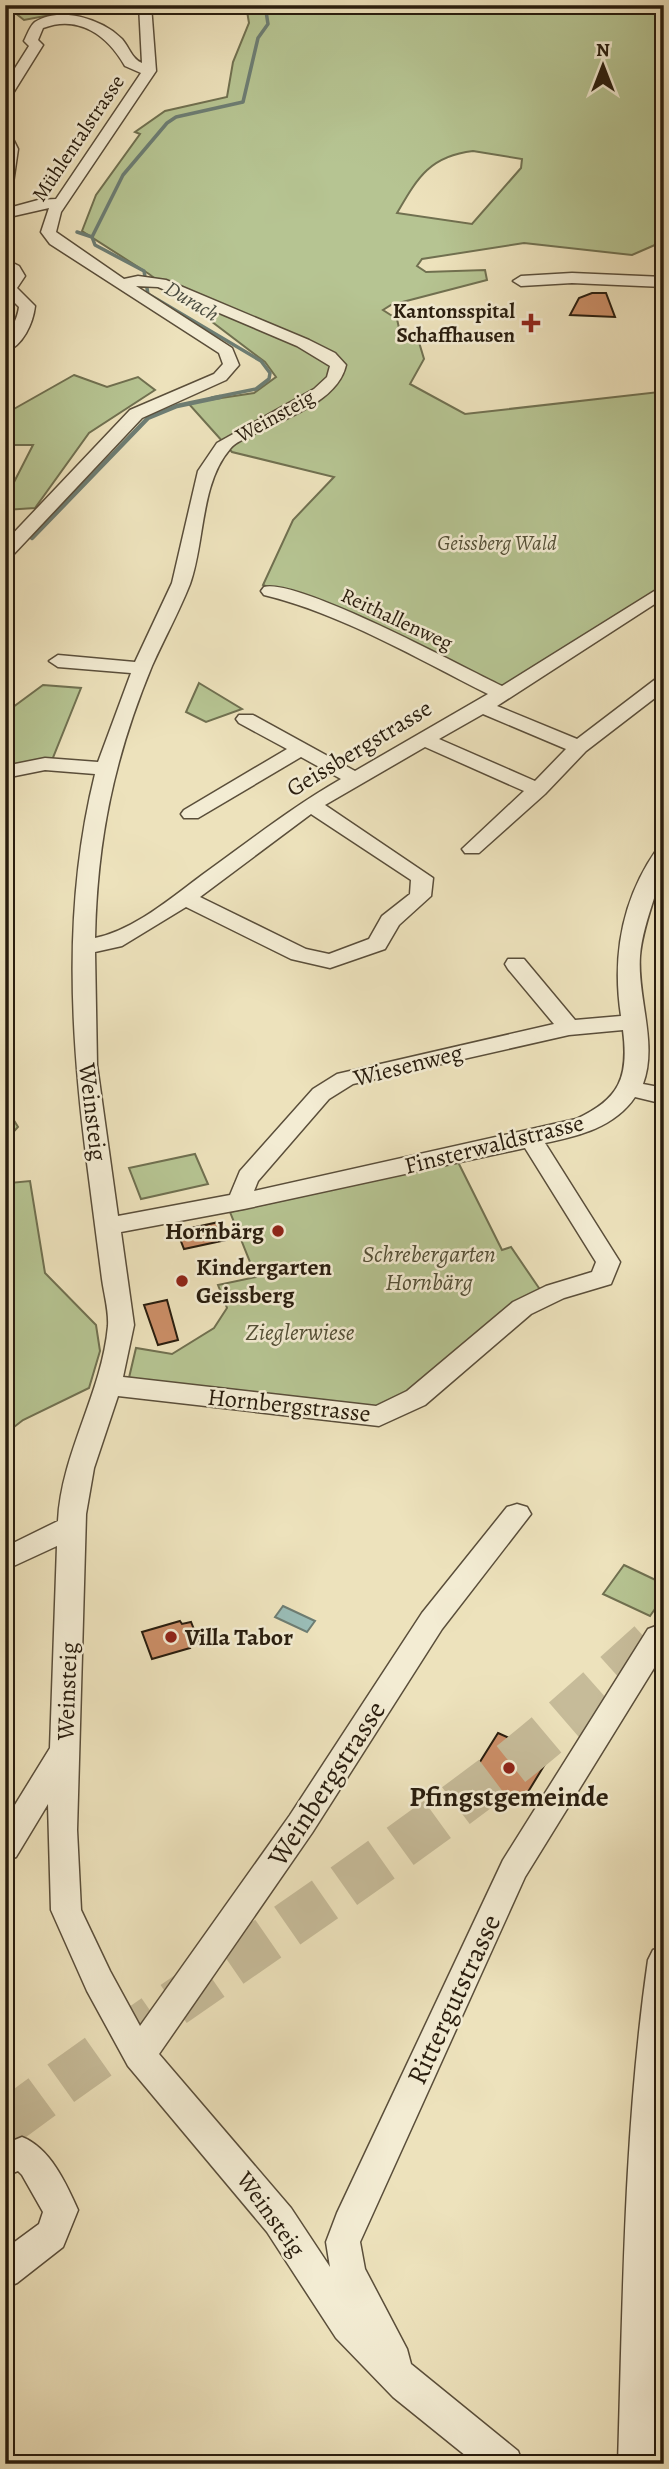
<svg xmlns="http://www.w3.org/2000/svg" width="669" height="2469" font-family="Alegreya,serif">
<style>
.green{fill:#b6c492;stroke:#707050;stroke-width:2;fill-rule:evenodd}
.water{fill:#9abdb7;stroke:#6d7d73;stroke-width:2}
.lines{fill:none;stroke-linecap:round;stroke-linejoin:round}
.stream-far1{stroke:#6d7d73;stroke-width:3.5}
.stream{stroke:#6d7d73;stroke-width:4.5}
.building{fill:#cb8e67;stroke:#291d0e;stroke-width:2}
.highway-tunnel{stroke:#c6bb99;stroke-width:46;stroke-dasharray:46 23;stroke-linecap:butt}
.minor-casing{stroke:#5a4e3a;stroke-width:3}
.minor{fill:#f3ecd3;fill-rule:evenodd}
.poi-dot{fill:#8f2418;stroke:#f3ecd3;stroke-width:2.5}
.labels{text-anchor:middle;stroke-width:5;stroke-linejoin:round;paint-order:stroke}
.far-street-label{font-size:21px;fill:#291d0e;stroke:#f3ecd3}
.far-water-label{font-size:21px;font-style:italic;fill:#4b4d41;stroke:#f3ecd3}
.far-poi-label{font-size:21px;font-weight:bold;fill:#291d0e;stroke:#f3ecd3;text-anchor:end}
.far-park-label{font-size:21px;font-style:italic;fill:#534f36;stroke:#f3ecd3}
.street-label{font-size:24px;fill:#291d0e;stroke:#f3ecd3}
.poi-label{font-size:24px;font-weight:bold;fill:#291d0e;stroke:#f3ecd3;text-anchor:start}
.park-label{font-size:24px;font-style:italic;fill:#534f36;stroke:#f3ecd3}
.near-street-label{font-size:28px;fill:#291d0e;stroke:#f3ecd3}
.near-poi-label{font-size:28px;font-weight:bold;fill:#291d0e;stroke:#f3ecd3}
</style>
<rect width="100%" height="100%" fill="#ede2bc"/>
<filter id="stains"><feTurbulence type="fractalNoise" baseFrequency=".00286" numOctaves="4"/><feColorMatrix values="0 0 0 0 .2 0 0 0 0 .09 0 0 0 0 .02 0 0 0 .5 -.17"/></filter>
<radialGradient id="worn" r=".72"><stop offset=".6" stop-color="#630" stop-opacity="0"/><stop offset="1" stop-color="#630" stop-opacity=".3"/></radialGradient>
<g class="green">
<polygon points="5,5 91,5 93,7 24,20"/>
<path d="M246 5H664V241L632 255 524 243 422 259 417 266 426 272 485 270 487 280 391 305 383 310 397 319 399 328 418 339 424 359 410 384 465 414 659 392 664 400V590L502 694 365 626 263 585 293 520 334 477 232 452 188 403 254 393 276 377 265 362 149 274 82 231 96 195 140 134 135 132 165 111 227 97 233 62 249 23ZM473 151 522 159 521 168 472 224 397 213C417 179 429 156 473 151Z"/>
<polygon points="74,375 107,387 138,377 155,390 89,433 35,508 5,510 5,487 12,486 33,445 5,445 5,414"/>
<polygon points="199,683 242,709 206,722 186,712"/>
<polygon points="43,685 81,688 52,760 5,768 5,713"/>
<polygon points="5,1106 18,1127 8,1138 10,1183 30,1181 45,1273 96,1325 100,1351 89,1388 23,1420 5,1434"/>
<polygon points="195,1154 208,1184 141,1199 129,1168"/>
<polygon points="458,1162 502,1250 511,1247 541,1291 408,1400 374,1411 128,1382 136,1348 172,1354 214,1328 227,1308 218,1285 256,1277 230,1212"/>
<polygon points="624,1565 664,1584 664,1596 650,1616 603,1594"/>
</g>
<polygon class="water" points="283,1606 315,1621 307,1632 275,1617"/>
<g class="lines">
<g class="stream-far1">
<polyline points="77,232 92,237"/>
<polyline points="212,398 256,389 269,379 270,373 261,361 148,294 144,271 95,245 92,237 123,175 167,123 176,117 243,102 258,38 268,24 265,5"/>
</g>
<polyline class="stream" points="32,538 148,418 177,406 220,397"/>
</g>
<g class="building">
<polygon points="592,293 606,293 615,317 570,315 579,298"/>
<polygon points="219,1222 226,1240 184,1249 177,1231"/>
<polygon points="167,1300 178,1340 158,1345 144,1305"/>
<polygon points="180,1621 182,1624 191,1622 199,1642 189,1645 190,1648 152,1659 142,1632"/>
<polygon points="498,1733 550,1756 520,1805 468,1781"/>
</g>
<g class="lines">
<path class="highway-tunnel" d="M5 2124C168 2003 340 1895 502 1771 556 1729 607 1682 658 1636"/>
<defs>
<g id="minor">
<path d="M139 5H151L156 71 61 212 56 232 124 279 138 276 166 280 309 340 335 353 346 365C338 402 283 419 252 435 245 439 235 442 230 449 200 484 205 542 190 584 179 612 164 639 152 666 114 758 97 839 95 938 134 930 171 898 202 875 248 842 292 807 341 779L301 757 198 818H184L181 814 184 810 287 749 239 723 236 719 239 715H253L355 771 488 694C416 658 342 614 264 595L261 591 264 587C298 578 462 667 502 686L664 585V598L497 706 577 739 657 678 664 676V691L586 751 545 794 479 853H465L462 849 524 791 425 747 325 805 433 878 431 896 399 925 385 949 330 968 291 959 186 907 122 946 95 952 97 1065 118 1216 230 1195 240 1171 313 1089 337 1074 554 1024 508 969 505 964 508 959H524L575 1020 621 1016C612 956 622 899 657 849L664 847C664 884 643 918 640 956 637 997 658 1044 643 1084L664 1088V1104L635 1097C615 1127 579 1136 545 1143L620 1262 611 1284 564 1298 531 1314 425 1405 379 1426 118 1396 94 1468 86 1514 77 1830 81 1910 110 1971 140 2026 290 1815 422 1613 507 1507 517 1504 527 1507 531 1514 442 1629 312 1833 159 2054 291 2208 330 2267 326 2242 337 2213 503 1860 648 1629 664 1623V1652L525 1877 360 2242 365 2269 407 2349 411 2364 518 2451 523 2464H476L393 2397 336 2338 267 2232 128 2066 87 1991 51 1910 48 1804 16 1857 5 1861V1821L50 1748 57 1546 5 1570V1547L58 1521C61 1454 102 1393 108 1326 109 1311 104 1294 102 1279 97 1240 92 1202 87 1163 70 1032 63 903 95 774L45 770 5 778V766L45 758 98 762 131 673 58 667 49 661 58 655 135 662 172 583 198 471 217 443 314 389 327 377 330 366 297 346 158 287 136 286 232 348 239 365 226 380 142 418 11 557 5 558V542L130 410 214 374 223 364 219 353 50 244 41 232 49 208 5 218V209L38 200 56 199 141 73 125 66C108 36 79 14 43 28L38 40 43 45 10 98 5 99V84L29 46 24 41C27 35 30 26 35 22 60 6 102 19 122 39 129 47 132 59 142 63ZM483 714 566 749 535 781 439 739ZM311 814 411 880 410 894 382 916 369 939 329 954 306 949 200 897ZM623 1030C629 1077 620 1099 576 1119L254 1191 258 1181 329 1099 353 1084 569 1035ZM525 1148 596 1262 592 1272 546 1286 513 1302 407 1391 376 1406 123 1377 134 1325 121 1232 244 1209Z"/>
<polygon points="5,132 10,133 18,149 12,190 5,194"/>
<path d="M5 259 19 266 25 276 17 288 35 306C33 323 23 346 5 352 5 335 17 324 19 307L5 293V282L9 276 5 270Z"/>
<polygon points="572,273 664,277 664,287 572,283 521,286 513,281 521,276"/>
<path d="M664 1946V2124L654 2464H618C623 2296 624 2127 648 1960L653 1950Z"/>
<path d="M22 2137C50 2148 66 2183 78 2210L63 2247 17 2283 5 2288V2249L39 2224 43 2212 22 2175 18 2171 5 2176V2144Z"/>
</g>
</defs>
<use href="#minor" class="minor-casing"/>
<use href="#minor" class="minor"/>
</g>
<g class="poi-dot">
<path d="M527.5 312.5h7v7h7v7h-7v7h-7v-7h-7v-7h7z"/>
<circle cx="278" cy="1231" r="7"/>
<circle cx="182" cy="1281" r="7"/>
<circle cx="171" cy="1637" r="7"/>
<circle cx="509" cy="1768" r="7"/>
</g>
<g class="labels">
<g class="far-street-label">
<text transform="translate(78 138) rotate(-56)" y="7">Mühlentalstrasse</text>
<text transform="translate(275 416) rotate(-29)" y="7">Weinsteig</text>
<text transform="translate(397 619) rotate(25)" y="7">Reithallenweg</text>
</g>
<g class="far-water-label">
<text transform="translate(192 301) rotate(31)" y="7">Durach</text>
</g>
<g class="far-poi-label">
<text x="515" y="318">Kantonsspital<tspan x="515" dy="24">Schaffhausen</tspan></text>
</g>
<g class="far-park-label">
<text x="497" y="550">Geissberg Wald</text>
</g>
<g class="street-label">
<text transform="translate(359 748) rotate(-31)" y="8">Geissbergstrasse</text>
<text transform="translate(408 1065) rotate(-14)" y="8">Wiesenweg</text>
<text transform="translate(93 1112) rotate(83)" y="8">Weinsteig</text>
<text transform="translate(494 1144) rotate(-14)" y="8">Finsterwaldstrasse</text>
<text transform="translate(289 1405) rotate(6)" y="8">Hornbergstrasse</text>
<text transform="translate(67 1691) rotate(-88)" y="8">Weinsteig</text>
<text transform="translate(271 2214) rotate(54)" y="8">Weinsteig</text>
</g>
<g class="poi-label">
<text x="264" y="1239" text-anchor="end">Hornbärg</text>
<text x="196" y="1275">Kindergarten<tspan x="196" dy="28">Geissberg</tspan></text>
<text x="185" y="1645">Villa Tabor</text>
</g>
<g class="park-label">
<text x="429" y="1262">Schrebergarten<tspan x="429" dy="28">Hornbärg</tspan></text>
<text x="300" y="1340">Zieglerwiese</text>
</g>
<g class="near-street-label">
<text transform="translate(326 1783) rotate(-57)" y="10">Weinbergstrasse</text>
<text transform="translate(453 1999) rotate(-65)" y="10">Rittergutstrasse</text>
</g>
<g class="near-poi-label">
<text x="509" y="1806">Pfingstgemeinde</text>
</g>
</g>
<rect width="669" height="2469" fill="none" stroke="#ede2bc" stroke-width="28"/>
<rect x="7" y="7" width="655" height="2455" fill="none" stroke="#291d0e" stroke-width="3.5"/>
<rect x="14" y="14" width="641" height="2441" fill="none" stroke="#291d0e" stroke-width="2"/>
<g transform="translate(603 66)" stroke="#f3ecd3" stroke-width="5" paint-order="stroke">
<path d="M0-5L12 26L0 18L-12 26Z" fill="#291d0e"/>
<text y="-10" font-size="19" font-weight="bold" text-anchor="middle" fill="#291d0e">N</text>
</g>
<rect width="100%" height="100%" filter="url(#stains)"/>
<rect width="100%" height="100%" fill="url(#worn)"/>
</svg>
